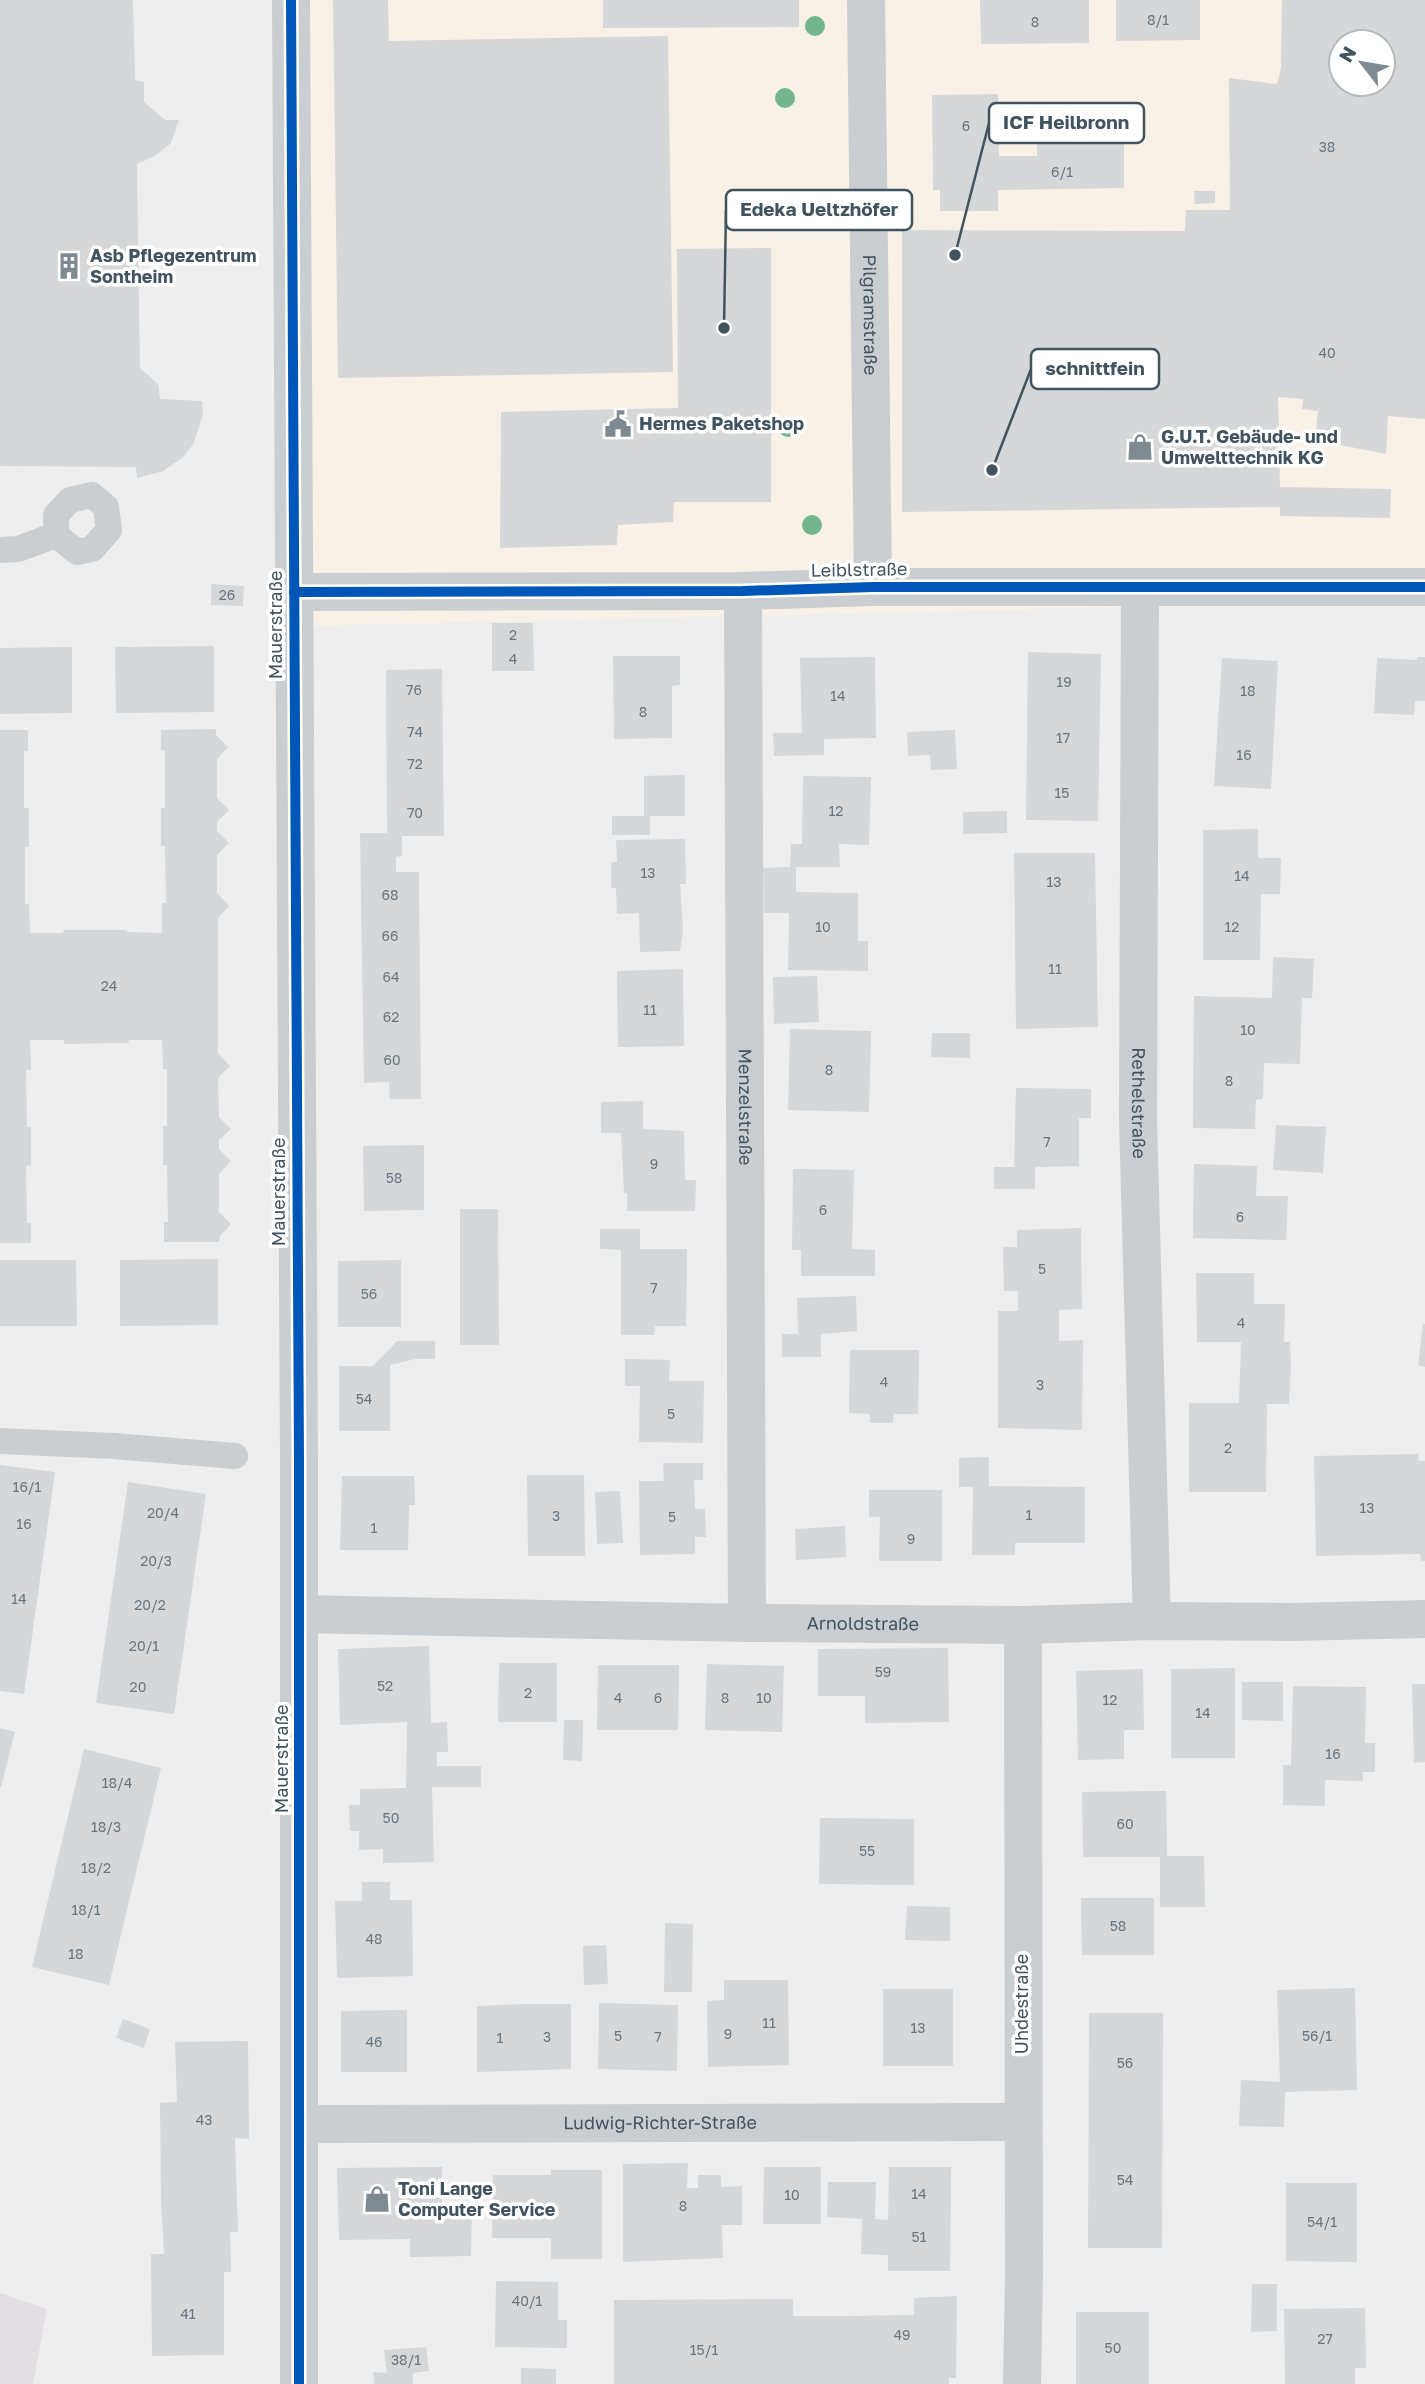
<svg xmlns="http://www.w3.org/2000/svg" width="1425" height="2384" font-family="'Golos Text',sans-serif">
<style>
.commercial{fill:#f7f1e8;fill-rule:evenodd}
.education{fill:#e1dfe1}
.building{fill:#d6d7d9;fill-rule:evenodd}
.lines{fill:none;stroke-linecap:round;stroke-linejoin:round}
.lane{stroke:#caced0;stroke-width:26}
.street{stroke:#caced0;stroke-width:38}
.cycleway-casing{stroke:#fff;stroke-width:15}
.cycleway{stroke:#0057b8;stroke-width:10}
.tree{fill:#72b58f}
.labels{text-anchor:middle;stroke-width:7;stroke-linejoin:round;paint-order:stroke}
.number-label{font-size:14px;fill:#69757d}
.poi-label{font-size:18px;font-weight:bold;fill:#43535d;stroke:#fff;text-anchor:start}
.street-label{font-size:18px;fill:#43535d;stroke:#fff}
.leader{fill:none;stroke:#43535d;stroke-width:2.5}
.callout-dot{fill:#43535d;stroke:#fff;stroke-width:2.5}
.callout{fill:#fff;stroke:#43535d;stroke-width:2.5}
.callout-label{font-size:19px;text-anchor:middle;font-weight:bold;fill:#43535d}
</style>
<rect width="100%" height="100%" fill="#efeeee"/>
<path class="commercial" d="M306 0H1425V600L305 626ZM1341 42H1383V84H1341Z"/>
<polygon class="education" points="0,2293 47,2309 33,2384 0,2384"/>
<g class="building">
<polygon points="0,0 133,0 135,80 144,82 144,102 165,120 179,120 171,143 155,156 137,164 140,368 158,384 160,399 202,401 203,414 193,445 182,458 163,471 137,478 136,467 0,466"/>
<polygon points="333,0 388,0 389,41 668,36 673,372 338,378"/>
<polygon points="603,0 799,0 799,27 603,28"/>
<polygon points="980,0 1089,0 1089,43 981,44"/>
<polygon points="1116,0 1200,0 1200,40 1116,41"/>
<path d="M1282 0H1425V419L1388 416 1386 454 1315 440 1318 411 1302 409 1303 399 1278 397 1280 487 1391 489 1390 518 1280 516V507L902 512V230L1185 231 1186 210H1230L1229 78 1277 84 1281 68ZM1341 42H1383V84H1341Z"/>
<polygon points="998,94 999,156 1037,156 1037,127 1124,126 1124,188 998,190 998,211 940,211 940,190 933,190 932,95"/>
<polygon points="1194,191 1215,191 1215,203 1195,204"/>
<polygon points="771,248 771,502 674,502 673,522 618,525 617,545 500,548 501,412 678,408 677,249"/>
<polygon points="211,584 244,586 243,606 211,605"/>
<polygon points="492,623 533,623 534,671 492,671"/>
<polygon points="214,646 214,712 116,713 115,647"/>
<polygon points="72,647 72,713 0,714 0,648"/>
<polygon points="1028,652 1101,654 1098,821 1026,820"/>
<polygon points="613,656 680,656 680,685 672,686 672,738 614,739"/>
<polygon points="875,657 876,738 824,739 824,755 774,756 773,733 802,733 800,658"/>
<polygon points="1417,657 1425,657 1425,701 1415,701 1414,715 1374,713 1377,658 1417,660"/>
<polygon points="1222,658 1278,661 1271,789 1214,786"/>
<polygon points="442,669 444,836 402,836 402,856 396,857 396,872 419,872 421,1099 390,1099 389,1082 364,1083 360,833 387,833 386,670"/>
<polygon points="216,729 216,735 228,747 217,759 217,798 229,810 217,822 217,831 229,843 217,855 217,893 229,906 218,918 218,1053 230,1066 218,1078 219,1117 231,1129 219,1140 219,1149 231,1161 219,1174 219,1212 231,1224 220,1236 219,1242 164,1242 164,1222 168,1222 167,1165 163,1165 163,1126 167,1126 167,1069 163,1069 162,1040 129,1040 128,1043 64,1044 64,1040 30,1040 31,1070 26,1070 27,1127 31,1127 31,1165 26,1166 27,1223 31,1223 31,1243 0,1243 0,730 28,730 28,751 24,751 24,808 29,808 29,847 25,847 25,904 29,904 30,933 63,933 64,930 127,930 127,932 162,933 162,903 166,903 165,846 161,846 161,808 165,808 165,751 161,750 161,730"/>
<polygon points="955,730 957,769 931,770 930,755 908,756 907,732"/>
<polygon points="685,775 685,816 650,816 650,835 612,835 612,816 644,816 644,776"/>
<polygon points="803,776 871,777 869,845 839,844 840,867 796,867 796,892 858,893 858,941 868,941 868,971 788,970 789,913 764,913 763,868 790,867 791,844 802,844"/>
<polygon points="1007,811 1007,833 963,834 963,812"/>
<polygon points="1258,829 1258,858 1281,858 1280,894 1261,894 1260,960 1203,960 1203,830"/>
<polygon points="685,839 686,884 680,884 683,930 680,951 640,952 639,913 617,914 616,888 611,888 611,863 617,862 616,840"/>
<polygon points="1014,853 1095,853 1098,1027 1016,1029"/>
<polygon points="1273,957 1314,959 1312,998 1302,998 1300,1064 1264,1063 1263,1099 1256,1100 1255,1129 1193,1128 1194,996 1272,998"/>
<polygon points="683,969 684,1046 618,1047 617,971"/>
<polygon points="817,976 819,1022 774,1024 773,977"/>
<polygon points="790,1029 871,1031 869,1112 788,1110"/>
<polygon points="932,1033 970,1033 970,1058 931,1057"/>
<polygon points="1016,1088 1091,1089 1091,1118 1079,1118 1079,1166 1035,1167 1035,1189 994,1189 994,1167 1014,1167"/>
<polygon points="643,1101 643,1129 684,1131 685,1180 696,1180 695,1211 627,1211 627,1193 624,1193 621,1133 601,1133 601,1102"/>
<polygon points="1276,1125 1326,1127 1323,1173 1273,1170"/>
<polygon points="424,1145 424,1210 364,1211 363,1146"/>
<polygon points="1194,1164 1257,1166 1256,1196 1288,1196 1286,1240 1193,1238"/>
<polygon points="793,1169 854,1170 852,1249 875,1250 875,1276 801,1276 801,1250 792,1250"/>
<polygon points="460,1209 498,1209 499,1345 460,1345"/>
<polygon points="1081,1228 1082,1309 1059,1310 1059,1341 1083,1340 1082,1430 998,1428 998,1311 1018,1311 1018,1291 1004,1291 1003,1247 1017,1247 1017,1230"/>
<polygon points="600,1229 640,1229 640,1249 687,1249 686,1326 655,1326 654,1335 621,1335 621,1250 600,1249"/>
<polygon points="218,1259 218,1325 120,1326 120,1260"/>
<polygon points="0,1260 76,1260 77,1326 0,1326"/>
<polygon points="401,1260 401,1327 338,1327 338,1261"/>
<polygon points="1196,1273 1254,1273 1254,1304 1285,1304 1284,1342 1290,1342 1291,1367 1289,1404 1267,1404 1266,1492 1189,1492 1189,1403 1239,1403 1241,1342 1197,1342"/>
<polygon points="856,1296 857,1331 821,1334 821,1357 782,1357 782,1334 798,1334 797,1298"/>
<polygon points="1423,1324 1425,1324 1425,1367 1418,1366"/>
<polygon points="397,1341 435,1341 435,1359 415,1359 390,1365 390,1431 339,1431 339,1366 373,1366"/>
<polygon points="850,1350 919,1350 918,1414 894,1414 893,1423 870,1423 870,1414 849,1413"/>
<polygon points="625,1359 670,1360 669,1381 704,1381 703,1443 639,1442 640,1386 625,1386"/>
<polygon points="1418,1454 1419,1461 1425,1461 1425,1561 1421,1561 1420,1554 1316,1556 1314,1456"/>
<polygon points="989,1457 989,1486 1085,1487 1085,1543 1015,1543 1015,1555 972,1555 973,1487 959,1487 959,1458"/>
<polygon points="663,1463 703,1463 703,1480 694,1480 695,1509 705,1509 706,1537 695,1537 695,1554 640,1555 639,1481 664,1481"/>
<polygon points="0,1465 55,1472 24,1694 0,1691"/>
<polygon points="527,1475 584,1475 585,1556 528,1556"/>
<polygon points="342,1476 414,1476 415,1505 409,1505 408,1550 340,1550"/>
<polygon points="128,1482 206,1494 174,1714 96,1703"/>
<polygon points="869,1490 942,1490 942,1561 879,1561 880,1517 869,1517"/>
<polygon points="620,1491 623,1543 597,1544 595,1492"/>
<polygon points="845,1526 846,1557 796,1560 795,1529"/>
<polygon points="429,1646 431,1723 447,1722 448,1752 437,1752 437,1766 481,1766 481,1787 432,1787 434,1862 383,1863 383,1849 359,1850 359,1831 350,1831 349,1805 360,1805 360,1789 406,1788 407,1722 340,1725 338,1649"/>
<polygon points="948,1648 949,1722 865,1723 865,1696 818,1696 818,1649"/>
<polygon points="499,1663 557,1663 557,1722 498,1722"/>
<polygon points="707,1664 784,1666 782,1732 705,1730"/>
<polygon points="598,1665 679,1665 678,1730 597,1730"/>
<polygon points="1235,1668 1235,1758 1171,1758 1171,1669"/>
<polygon points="1143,1669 1144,1730 1124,1730 1124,1759 1078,1760 1076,1671"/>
<polygon points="1242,1682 1283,1682 1283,1721 1242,1720"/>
<polygon points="1412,1684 1425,1684 1425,1762 1414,1763"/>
<polygon points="1293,1686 1366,1687 1365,1743 1375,1743 1375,1772 1363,1772 1363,1781 1325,1780 1325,1806 1283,1805 1283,1765 1291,1765"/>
<polygon points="564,1720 583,1720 582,1761 563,1760"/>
<polygon points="0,1728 15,1732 1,1787 0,1787"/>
<polygon points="84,1749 161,1768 109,1985 32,1967"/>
<polygon points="1166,1791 1167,1856 1204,1856 1205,1907 1160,1907 1160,1857 1083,1857 1082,1792"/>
<polygon points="820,1818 914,1819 914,1885 819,1884"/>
<polygon points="362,1882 390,1882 390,1900 412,1900 413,1976 337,1978 335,1901 362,1901"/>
<polygon points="1081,1898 1154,1898 1154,1955 1082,1955"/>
<polygon points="907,1906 950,1907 950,1941 905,1940"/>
<polygon points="665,1923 693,1924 692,1992 664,1992"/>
<polygon points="606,1945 608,1984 584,1985 583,1946"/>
<polygon points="724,1980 788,1980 789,2065 708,2067 707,2001 724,2000"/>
<polygon points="1355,1988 1357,2090 1285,2092 1284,2127 1239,2126 1241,2080 1280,2082 1277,1990"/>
<rect x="883" y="1989" width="70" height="77"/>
<polygon points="599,2003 678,2005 677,2071 598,2069"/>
<polygon points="523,2004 571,2004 571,2069 477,2072 477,2006"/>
<polygon points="407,2010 407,2072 341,2072 341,2011"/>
<polygon points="1089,2013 1163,2013 1162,2248 1088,2248"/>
<polygon points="123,2019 150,2029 144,2048 116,2038"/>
<polygon points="248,2041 249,2139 235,2138 238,2232 230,2232 231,2272 224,2272 224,2355 152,2356 151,2254 164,2254 161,2200 160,2103 177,2102 175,2042"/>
<polygon points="688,2163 687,2188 698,2188 698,2175 721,2175 721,2187 742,2186 742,2225 722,2225 723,2258 623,2262 623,2164"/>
<polygon points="442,2167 442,2207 472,2205 471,2256 410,2257 410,2239 339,2240 337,2168"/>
<polygon points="764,2167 821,2167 821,2224 763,2224"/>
<polygon points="889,2167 951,2167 950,2271 888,2271 888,2255 861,2254 862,2219 827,2217 828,2182 876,2182 875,2219 888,2220"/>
<polygon points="551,2170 602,2170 602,2259 551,2259 551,2238 492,2238 493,2175 551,2175"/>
<polygon points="1286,2183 1357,2183 1357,2262 1286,2261"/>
<polygon points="496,2281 558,2282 558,2320 567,2320 567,2348 495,2347"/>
<polygon points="1252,2284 1277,2284 1277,2331 1251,2332"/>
<polygon points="957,2296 956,2378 949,2378 949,2384 614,2384 614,2300 793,2299 793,2316 848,2316 914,2315 914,2298"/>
<polygon points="1365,2308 1366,2368 1355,2368 1355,2384 1285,2384 1284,2309"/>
<rect x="1076" y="2312" width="73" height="72"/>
<polygon points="426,2347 429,2371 413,2373 413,2384 374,2384 373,2372 387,2373 384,2350"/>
<polygon points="521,2368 556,2369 556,2384 521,2384"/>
</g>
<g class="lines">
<g class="lane">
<polygon points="92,495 106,507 109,530 92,549 77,552 56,535 56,515 70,500"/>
<polyline points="0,550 18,549 56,535"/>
<polyline points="0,1441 114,1446 235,1456"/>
</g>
<g class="street">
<polyline points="291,0 299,1459 299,2384"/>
<path id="s1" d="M866 0 873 587"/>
<path id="s2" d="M1140 587 1138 1120 1152 1621"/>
<path id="s3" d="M743 591 747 1623"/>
<polyline points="294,592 743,591 873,587 1425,587"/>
<path id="s4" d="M299 1614 747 1623 1023 1625 1152 1621 1291 1622 1425 1619"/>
<path id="s5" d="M300 2124 1022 2122"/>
<polyline points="1022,2384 1024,2273 1023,1625"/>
</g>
<defs>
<g id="cycleway">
<polyline points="291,0 299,1459 299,2384"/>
<polyline points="294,592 743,591 873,587 1425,587"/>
</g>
</defs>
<use href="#cycleway" class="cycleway-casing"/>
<use href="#cycleway" class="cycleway"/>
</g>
<g class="tree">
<circle cx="815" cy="26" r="10"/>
<circle cx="785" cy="98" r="10"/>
<circle cx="788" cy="427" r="10"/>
<circle cx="812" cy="525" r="10"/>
</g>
<defs>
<symbol id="building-bare" viewBox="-9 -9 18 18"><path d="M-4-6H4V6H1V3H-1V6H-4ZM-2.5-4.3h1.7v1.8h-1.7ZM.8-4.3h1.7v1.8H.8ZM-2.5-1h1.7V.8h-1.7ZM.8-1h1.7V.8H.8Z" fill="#7f8990" stroke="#fff" stroke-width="2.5" paint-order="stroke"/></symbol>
<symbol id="civic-bare" viewBox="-9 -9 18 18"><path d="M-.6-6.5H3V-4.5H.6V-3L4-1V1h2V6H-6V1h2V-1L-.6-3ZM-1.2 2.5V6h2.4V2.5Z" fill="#7f8990" stroke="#fff" stroke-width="2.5" paint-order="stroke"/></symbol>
<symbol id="shop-bare" viewBox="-9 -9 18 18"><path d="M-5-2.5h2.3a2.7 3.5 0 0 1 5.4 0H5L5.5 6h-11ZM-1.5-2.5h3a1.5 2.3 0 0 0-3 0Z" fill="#7f8990" stroke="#fff" stroke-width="2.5" paint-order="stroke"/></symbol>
</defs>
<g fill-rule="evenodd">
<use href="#building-bare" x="50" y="247" width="38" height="38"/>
<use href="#civic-bare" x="599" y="405" width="38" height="38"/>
<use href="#shop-bare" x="1121" y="428" width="38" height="38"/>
<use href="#shop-bare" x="358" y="2180" width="38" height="38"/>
</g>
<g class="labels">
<g class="number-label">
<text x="1158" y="25">8/1</text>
<text x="1035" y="27">8</text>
<text x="966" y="131">6</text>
<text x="1327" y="152">38</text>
<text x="1062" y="177">6/1</text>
<text x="1327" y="358">40</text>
<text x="227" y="600">26</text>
<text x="513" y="640">2</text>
<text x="513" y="664">4</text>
<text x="1064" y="687">19</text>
<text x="414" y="695">76</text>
<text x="1248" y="696">18</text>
<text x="838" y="701">14</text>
<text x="643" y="717">8</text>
<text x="415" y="737">74</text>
<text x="1063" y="743">17</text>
<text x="1244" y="760">16</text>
<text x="415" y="769">72</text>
<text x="1062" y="798">15</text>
<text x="836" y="816">12</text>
<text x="415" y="818">70</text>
<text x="648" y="878">13</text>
<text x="1242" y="881">14</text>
<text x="1054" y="887">13</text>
<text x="390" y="900">68</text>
<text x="823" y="932">10</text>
<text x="1232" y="932">12</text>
<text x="390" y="941">66</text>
<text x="1055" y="974">11</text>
<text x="391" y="982">64</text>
<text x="109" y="991">24</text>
<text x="650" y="1015">11</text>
<text x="391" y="1022">62</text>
<text x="1248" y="1035">10</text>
<text x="392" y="1065">60</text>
<text x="829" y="1075">8</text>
<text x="1229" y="1086">8</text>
<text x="1047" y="1147">7</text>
<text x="654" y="1169">9</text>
<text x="394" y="1183">58</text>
<text x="823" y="1215">6</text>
<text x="1240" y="1222">6</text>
<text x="1042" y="1274">5</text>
<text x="654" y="1293">7</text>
<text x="369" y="1299">56</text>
<text x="1241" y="1328">4</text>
<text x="884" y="1387">4</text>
<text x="1040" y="1390">3</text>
<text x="364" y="1404">54</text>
<text x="671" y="1419">5</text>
<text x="1228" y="1453">2</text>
<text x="27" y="1492">16/1</text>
<text x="1367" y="1513">13</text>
<text x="163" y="1518">20/4</text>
<text x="1029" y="1520">1</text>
<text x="556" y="1521">3</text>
<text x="672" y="1522">5</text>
<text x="24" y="1529">16</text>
<text x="374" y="1533">1</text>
<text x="911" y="1544">9</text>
<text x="156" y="1566">20/3</text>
<text x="19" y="1604">14</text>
<text x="150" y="1610">20/2</text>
<text x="144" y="1651">20/1</text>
<text x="883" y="1677">59</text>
<text x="385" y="1691">52</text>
<text x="138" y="1692">20</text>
<text x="528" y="1698">2</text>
<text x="618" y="1703">4</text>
<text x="658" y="1703">6</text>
<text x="725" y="1703">8</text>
<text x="764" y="1703">10</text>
<text x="1110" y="1705">12</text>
<text x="1203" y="1718">14</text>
<text x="1333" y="1759">16</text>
<text x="117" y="1788">18/4</text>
<text x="391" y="1823">50</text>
<text x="1125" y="1829">60</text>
<text x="106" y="1832">18/3</text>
<text x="867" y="1856">55</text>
<text x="96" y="1873">18/2</text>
<text x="86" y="1915">18/1</text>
<text x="1118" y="1931">58</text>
<text x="374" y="1944">48</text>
<text x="76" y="1959">18</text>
<text x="769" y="2028">11</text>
<text x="918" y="2033">13</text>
<text x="728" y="2039">9</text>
<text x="618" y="2041">5</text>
<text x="1317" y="2041">56/1</text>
<text x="547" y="2042">3</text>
<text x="658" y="2042">7</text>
<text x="500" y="2043">1</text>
<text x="374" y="2047">46</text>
<text x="1125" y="2068">56</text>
<text x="204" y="2125">43</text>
<text x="1125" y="2185">54</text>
<text x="919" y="2199">14</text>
<text x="792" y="2200">10</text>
<text x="683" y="2211">8</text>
<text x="1322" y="2227">54/1</text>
<text x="919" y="2242">51</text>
<text x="527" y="2306">40/1</text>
<text x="188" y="2319">41</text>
<text x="902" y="2340">49</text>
<text x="1325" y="2344">27</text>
<text x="1113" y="2353">50</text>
<text x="704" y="2355">15/1</text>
<text x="406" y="2365">38/1</text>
</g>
<g class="poi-label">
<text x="90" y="262">Asb Pflegezentrum<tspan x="90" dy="21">Sontheim</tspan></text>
<text x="639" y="430">Hermes Paketshop</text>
<text x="1161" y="443">G.U.T. Gebäude- und<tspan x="1161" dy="21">Umwelttechnik KG</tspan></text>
<text x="398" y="2195">Toni Lange<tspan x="398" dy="21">Computer Service</tspan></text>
</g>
<g class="street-label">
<text dy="6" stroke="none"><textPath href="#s1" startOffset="315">Pilgramstraße</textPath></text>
<text transform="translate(859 570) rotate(-1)" y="6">Leiblstraße</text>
<text transform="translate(276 625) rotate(-90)" y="6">Mauerstraße</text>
<text dy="6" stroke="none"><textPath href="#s2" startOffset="516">Rethelstraße</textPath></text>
<text dy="6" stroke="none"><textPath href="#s3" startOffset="516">Menzelstraße</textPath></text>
<text transform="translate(279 1192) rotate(-90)" y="6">Mauerstraße</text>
<text dy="6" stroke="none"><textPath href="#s4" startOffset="564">Arnoldstraße</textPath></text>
<text transform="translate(282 1759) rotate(-90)" y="6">Mauerstraße</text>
<text transform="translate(1022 2004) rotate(-90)" y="6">Uhdestraße</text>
<text dy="6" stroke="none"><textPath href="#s5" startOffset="360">Ludwig-Richter-Straße</textPath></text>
</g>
</g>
<path class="leader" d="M955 255L989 123M724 328L726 210M992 470L1031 369"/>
<g class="callout-dot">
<circle cx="955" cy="255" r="7"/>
<circle cx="724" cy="328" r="7"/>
<circle cx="992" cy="470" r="7"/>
</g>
<g class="callout">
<rect x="989" y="103" width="155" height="40" rx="7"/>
<rect x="726" y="190" width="186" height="40" rx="7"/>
<rect x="1031" y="349" width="128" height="40" rx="7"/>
</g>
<g class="callout-label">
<text x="1066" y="129">ICF Heilbronn</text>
<text x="819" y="216">Edeka Ueltzhöfer</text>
<text x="1095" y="375">schnittfein</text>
</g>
<g transform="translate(1362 63) rotate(301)"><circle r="33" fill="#ffffff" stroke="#b4babe" stroke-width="2"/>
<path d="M0-5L12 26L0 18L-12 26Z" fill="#7f8990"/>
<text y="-10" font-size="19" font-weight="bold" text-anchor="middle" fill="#43535d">N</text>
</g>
</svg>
